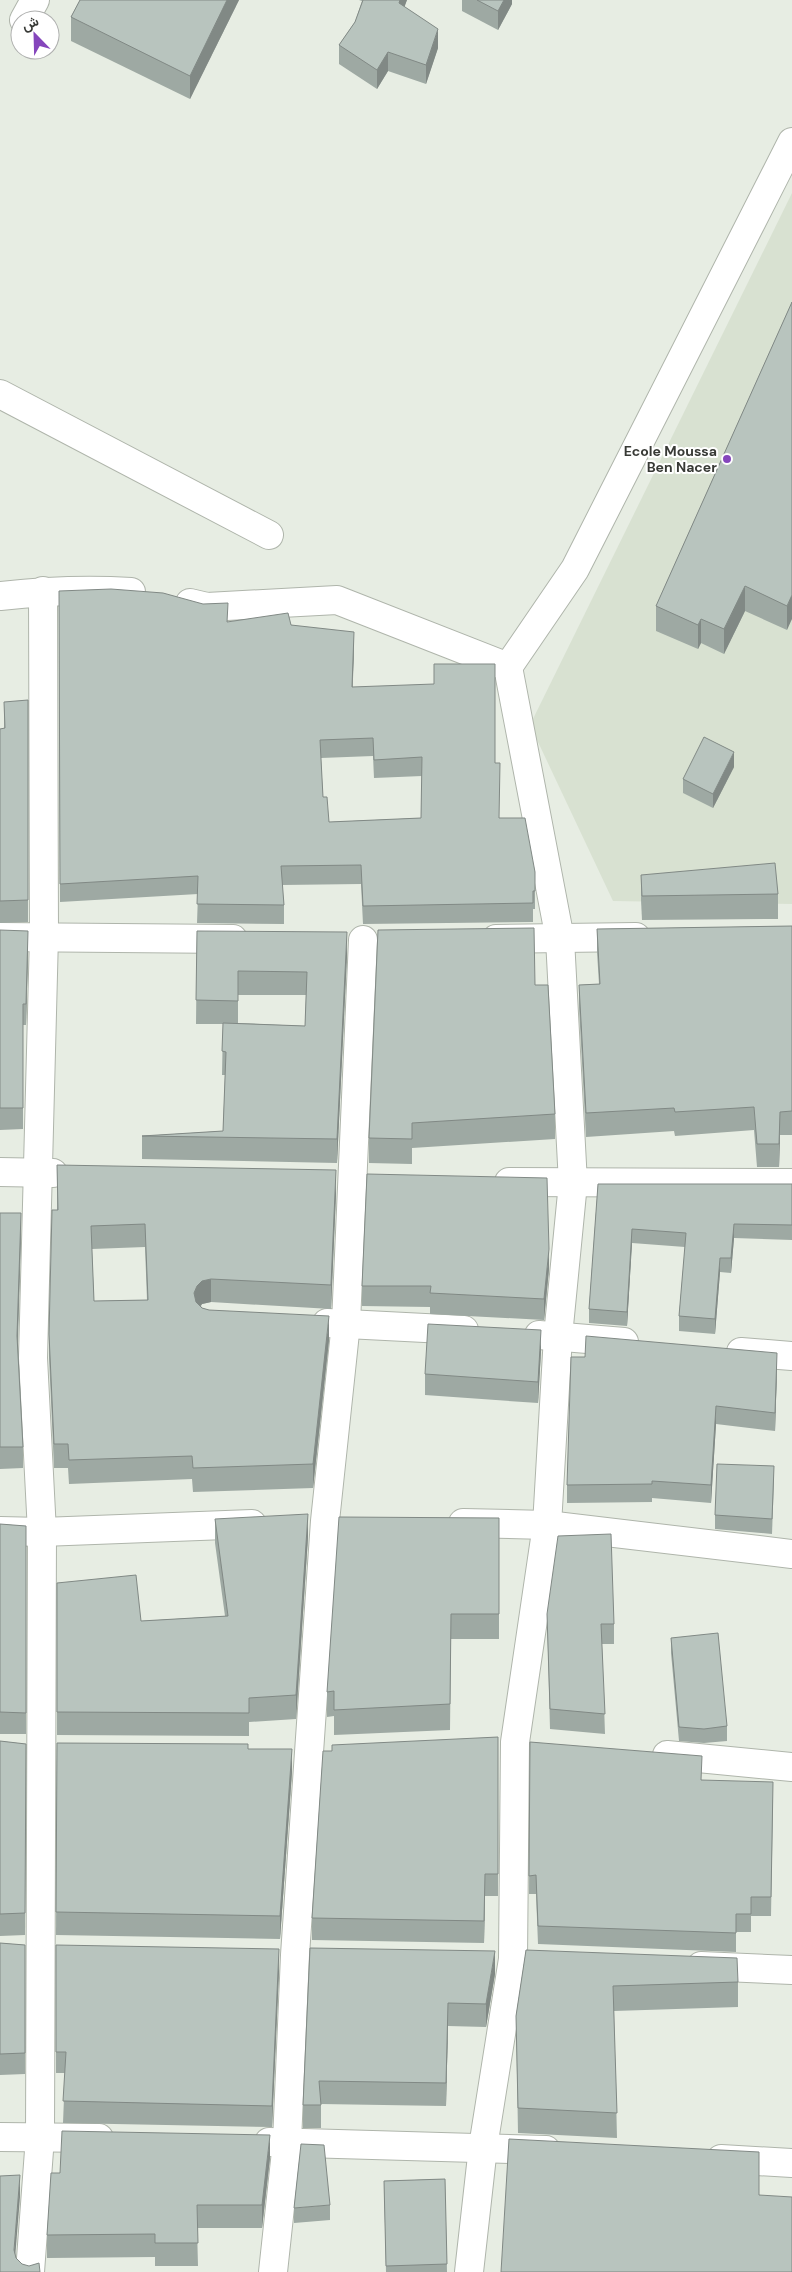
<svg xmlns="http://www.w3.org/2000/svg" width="792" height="2272" font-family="'DM Sans',Vazirmatn,sans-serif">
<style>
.built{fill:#d8e1d1}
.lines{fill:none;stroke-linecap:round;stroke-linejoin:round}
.street-casing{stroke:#afb5ab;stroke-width:30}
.street{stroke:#fff;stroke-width:28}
.wall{fill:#9ea9a3;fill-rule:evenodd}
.shaded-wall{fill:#818985}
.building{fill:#b8c4be;stroke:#818985;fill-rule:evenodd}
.poi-dot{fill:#8546bc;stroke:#fff;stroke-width:2}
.labels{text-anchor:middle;stroke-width:4;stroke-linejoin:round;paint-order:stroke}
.poi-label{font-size:14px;font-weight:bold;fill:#383a36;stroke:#fff;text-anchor:end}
</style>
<rect width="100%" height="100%" fill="#e7ede3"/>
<polygon class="built" points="792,193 792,904 613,901 530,725"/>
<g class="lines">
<defs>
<g id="street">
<polyline points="24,20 35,0"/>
<polyline points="0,394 269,535"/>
<path d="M0 596C44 591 86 589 131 592"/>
<polyline points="190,603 207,607 337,600 508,667 575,569 792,142"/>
<polyline points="0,937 233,939"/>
<polyline points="496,939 636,937"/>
<polyline points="0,1172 53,1173"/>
<polyline points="509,1182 792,1183"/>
<polyline points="327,1323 464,1330"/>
<polyline points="539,1335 624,1342"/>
<polyline points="741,1352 792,1356"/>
<polyline points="463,1523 547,1525 792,1554"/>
<polyline points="0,1531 42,1532 252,1524"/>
<polyline points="667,1755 792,1767"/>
<polyline points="701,1966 792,1970"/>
<polyline points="0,2137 99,2138"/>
<polyline points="269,2142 546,2150"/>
<polyline points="721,2159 792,2163"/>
<polyline points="30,2272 40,2137 42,1532 33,1358 44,936 43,591"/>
<polyline points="273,2272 287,2142 295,1955 325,1521 346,1323 363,940"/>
<polyline points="469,2272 483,2147 513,1959 515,1742 547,1525 558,1336 573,1183 560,939 508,667"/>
</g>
</defs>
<use href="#street" class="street-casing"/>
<use href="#street" class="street"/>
</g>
<g class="wall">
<polygon points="80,0 239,0 190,99 71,41 71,17"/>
<polygon points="359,0 407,0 404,6 438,48 426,84 388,71 377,89 339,64 339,45 355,22 362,1"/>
<polygon points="462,0 512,0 512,4 498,30 462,11"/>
<polygon points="792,302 787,630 745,611 724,654 701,643 698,649 656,631 656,606"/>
<path d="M59 591 203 604 228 622 291 625 354 650 352 687 495 763 499 818 535 872V909H533V922L363 924 361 884 282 885 284 905V924L197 923 198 894 60 902ZM373 756 374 778 422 776 421 818 329 822 323 797 321 758Z"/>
<polygon points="4,702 28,900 28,922 0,923 0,729 4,728"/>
<polygon points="734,767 713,808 683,793 683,779"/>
<polygon points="641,875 778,894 778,919 642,920 641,900"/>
<polygon points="792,926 792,1135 780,1135 779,1167 757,1167 754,1130 675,1136 674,1131 586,1137 579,1008 579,985 599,984 597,952 597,929"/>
<polygon points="0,930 28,953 26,1025 23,1025 23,1129 0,1130"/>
<path d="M197 931 347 955 337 1163 142 1159V1136L223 1131 225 1075H222L223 1024H196ZM238 995H306L305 1026 238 1023Z"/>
<polygon points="535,985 555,1114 555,1139 412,1148 412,1164 369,1163 369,1138"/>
<path d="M57 1165 336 1194 331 1309 211 1302 202 1304 201 1306 202 1308 209 1310 329 1340 313 1488 193 1492 192 1479 69 1484 68 1468H54L49 1358V1334L57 1210ZM145 1247 147 1300 94 1301 92 1249Z"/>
<polygon points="598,1184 792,1184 792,1240 734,1238 731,1273 720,1272 715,1334 679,1331 679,1316 685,1247 632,1243 627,1326 589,1323 589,1309"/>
<polygon points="0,1213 21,1234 18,1343 23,1447 23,1468 0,1469"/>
<polygon points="549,1269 544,1320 430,1314 430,1307 362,1306 362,1286"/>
<polygon points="541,1351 538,1403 425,1395 425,1374"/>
<polygon points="777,1370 775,1431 716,1424 711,1503 652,1498 652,1502 567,1503 567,1485"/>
<polygon points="774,1480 772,1534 715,1529 715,1515"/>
<polygon points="499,1518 499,1639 451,1639 450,1730 334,1735 334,1716 327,1717 327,1692"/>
<polygon points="215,1519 308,1537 296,1719 249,1722 249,1736 57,1735 57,1583 141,1621 225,1616 215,1543"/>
<polygon points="0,1524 26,1526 26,1734 0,1734"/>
<polygon points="547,1614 614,1624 614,1644 602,1644 605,1734 550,1729"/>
<polygon points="671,1638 727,1726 727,1741 704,1743 679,1741 671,1653"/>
<polygon points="498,1737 498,1896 485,1896 484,1943 312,1940 312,1918 332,1751"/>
<polygon points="0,1741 26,1744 25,1935 0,1936"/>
<polygon points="530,1742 702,1780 773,1800 771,1916 751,1916 751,1932 736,1932 736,1952 538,1944 536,1894 529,1894"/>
<polygon points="57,1743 248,1749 292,1772 280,1939 56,1935"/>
<polygon points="0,1943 25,1945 25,2074 0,2075"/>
<polygon points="56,1945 279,1971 272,2127 63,2123 65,2073 56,2073"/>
<polygon points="310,1948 495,1974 486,2027 448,2026 446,2106 321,2104 321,2128 303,2128 303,2105"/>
<polygon points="526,1950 738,1982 738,2007 614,2011 617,2138 518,2133 516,2016"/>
<polygon points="270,2158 262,2228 197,2228 198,2266 155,2266 155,2257 47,2258 47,2235"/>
<polygon points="445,2179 447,2272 386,2272 384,2181"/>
<polygon points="330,2205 330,2220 294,2223 294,2208"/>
</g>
<g class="shaded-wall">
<polygon points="227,0 239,0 190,99 190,76"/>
<polygon points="400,0 407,0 399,22 399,3"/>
<polygon points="504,0 512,0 512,4 498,30 498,11"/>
<polygon points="438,29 438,48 426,84 426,65"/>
<polygon points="388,52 388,71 377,89 377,70"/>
<polygon points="745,586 745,611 724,654 724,629"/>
<polygon points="792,595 792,619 787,630 787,606"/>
<polygon points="701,619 701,643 698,649 698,625"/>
<polygon points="354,632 354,650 352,706 352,687"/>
<polygon points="734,752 734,767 713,808 713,794"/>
<polygon points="28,931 28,953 26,1025 26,1004"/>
<polygon points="347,932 347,955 337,1163 337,1139"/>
<polygon points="780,1112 780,1135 779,1167 779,1144"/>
<polygon points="336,1170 336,1194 331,1309 331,1285"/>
<polygon points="21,1213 21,1234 17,1358 17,1336"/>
<polygon points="734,1224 734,1238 731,1273 731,1258"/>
<polygon points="632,1229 632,1243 627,1326 627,1312"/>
<polygon points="549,1249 549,1269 544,1320 544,1299"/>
<polygon points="720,1258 720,1272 715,1334 715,1319"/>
<polygon points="211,1279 211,1302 202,1304 197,1310 194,1293 197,1286 202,1281"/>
<polygon points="329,1316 329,1340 313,1488 313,1464"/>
<polygon points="541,1330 541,1351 538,1403 538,1382"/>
<polygon points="777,1353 777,1370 775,1431 775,1413"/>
<polygon points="716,1406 716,1424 711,1503 711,1485"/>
<polygon points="308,1514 308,1537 296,1719 296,1695"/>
<polygon points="292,1749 292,1772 280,1939 280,1916"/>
<polygon points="485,1874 485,1896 484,1943 484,1921"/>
<polygon points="279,1949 279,1971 272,2127 272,2106"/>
<polygon points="495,1951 495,1974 486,2027 486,2004"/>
<polygon points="448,2003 448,2026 446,2106 446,2083"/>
<polygon points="270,2135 270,2158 262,2228 262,2205"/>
<polygon points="20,2175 20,2197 14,2271 14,2250"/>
</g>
<g class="building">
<polygon points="80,0 227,0 190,76 71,17"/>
<polygon points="363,0 400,0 399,3 438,29 426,65 388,52 377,70 339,45 355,22"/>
<polygon points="477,0 504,0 498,11"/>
<polygon points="792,302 792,595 787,606 745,586 724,629 701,619 698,625 656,606"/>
<path d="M111 589 163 593 203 604 228 603 227 622 288 613 291 625 354 632 352 687 434 684V664H495V763H500L499 818H525L535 872V891H533V903L363 906 361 865 281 866 284 905 197 904 198 876 60 884 59 591ZM373 738 374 760 422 757 421 818 329 822 327 797H323L320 740Z"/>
<polygon points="28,700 28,900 0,901 0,729 5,728 4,702"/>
<polygon points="704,737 734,752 713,794 683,779"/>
<polygon points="775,863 778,894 642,896 641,875"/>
<polygon points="792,926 792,1111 780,1112 779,1144 757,1144 754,1107 675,1112 674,1108 586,1113 579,985 600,984 597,929"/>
<polygon points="534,928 535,985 548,985 555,1114 412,1123 412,1139 369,1138 378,930"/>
<polygon points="0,930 28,931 26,1004 23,1004 23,1108 0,1108"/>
<polygon points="197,931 347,932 337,1139 142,1136 223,1131 226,1052 222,1051 223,1023 305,1026 307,972 238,971 238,1001 196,1000"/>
<path d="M57 1165 336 1170 331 1285 211 1279 202 1281 197 1286 194 1293 196 1302 202 1308 209 1310 329 1316 313 1464 193 1468 192 1456 69 1460 68 1444H54L49 1334 52 1210H58ZM145 1224 148 1300 94 1301 91 1226Z"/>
<polygon points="367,1174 547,1178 549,1249 544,1299 430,1293 431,1286 362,1286"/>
<polygon points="598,1184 792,1184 792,1225 734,1224 731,1258 720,1258 715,1319 679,1316 686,1233 632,1229 627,1312 589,1309"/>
<polygon points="0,1213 21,1213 17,1336 23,1447 0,1447"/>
<polygon points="428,1324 541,1330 538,1382 425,1374"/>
<polygon points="586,1336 777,1353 775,1413 716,1406 711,1485 652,1481 652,1484 567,1485 571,1357 585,1357"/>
<polygon points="717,1464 774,1466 772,1519 715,1515"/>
<polygon points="308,1514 296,1695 249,1698 249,1713 57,1712 57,1583 136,1575 141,1621 228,1616 215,1519"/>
<polygon points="339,1517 499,1518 499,1614 451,1614 450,1704 334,1710 334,1691 327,1692"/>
<polygon points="0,1524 26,1526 26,1713 0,1712"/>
<polygon points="611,1534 614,1624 601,1624 605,1714 550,1709 547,1614 558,1536"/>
<polygon points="718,1633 727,1726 704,1729 679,1727 671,1638"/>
<polygon points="498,1737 498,1874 485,1874 484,1921 312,1918 323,1751 332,1751 332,1745"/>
<polygon points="0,1741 26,1744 25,1913 0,1914"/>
<polygon points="530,1742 702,1756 701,1780 773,1782 771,1897 751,1897 751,1914 736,1914 736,1933 538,1926 536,1875 529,1876"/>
<polygon points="57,1743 248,1744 248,1749 292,1749 280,1916 56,1912"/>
<polygon points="0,1943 25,1945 25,2053 0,2054"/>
<polygon points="56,1945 279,1949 272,2106 63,2101 66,2052 56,2052"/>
<polygon points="310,1948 495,1951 486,2004 448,2003 446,2083 319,2081 321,2105 303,2105"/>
<polygon points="526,1950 737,1958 738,1982 613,1986 617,2113 518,2108 516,2016"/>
<polygon points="62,2131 270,2135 262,2205 197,2205 198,2243 155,2243 155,2234 47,2235 51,2173 60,2173"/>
<polygon points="509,2139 759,2152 759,2195 792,2197 792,2272 501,2272"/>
<polygon points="301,2144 324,2145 330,2205 294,2208"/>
<polygon points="20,2175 14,2250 16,2258 22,2264 29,2266 39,2263 40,2272 0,2272 0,2176"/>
<polygon points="445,2179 447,2264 386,2266 384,2181"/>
</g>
<circle class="poi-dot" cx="727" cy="459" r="5"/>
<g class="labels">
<g class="poi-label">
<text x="717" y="456">Ecole Moussa<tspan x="717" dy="16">Ben Nacer</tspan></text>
</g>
</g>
<g transform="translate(35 35) rotate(337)"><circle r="24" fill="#ffffff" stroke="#afb0af"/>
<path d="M0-4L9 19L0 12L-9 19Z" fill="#8546bc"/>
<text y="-8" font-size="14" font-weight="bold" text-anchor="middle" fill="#383a36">ش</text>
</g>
</svg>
